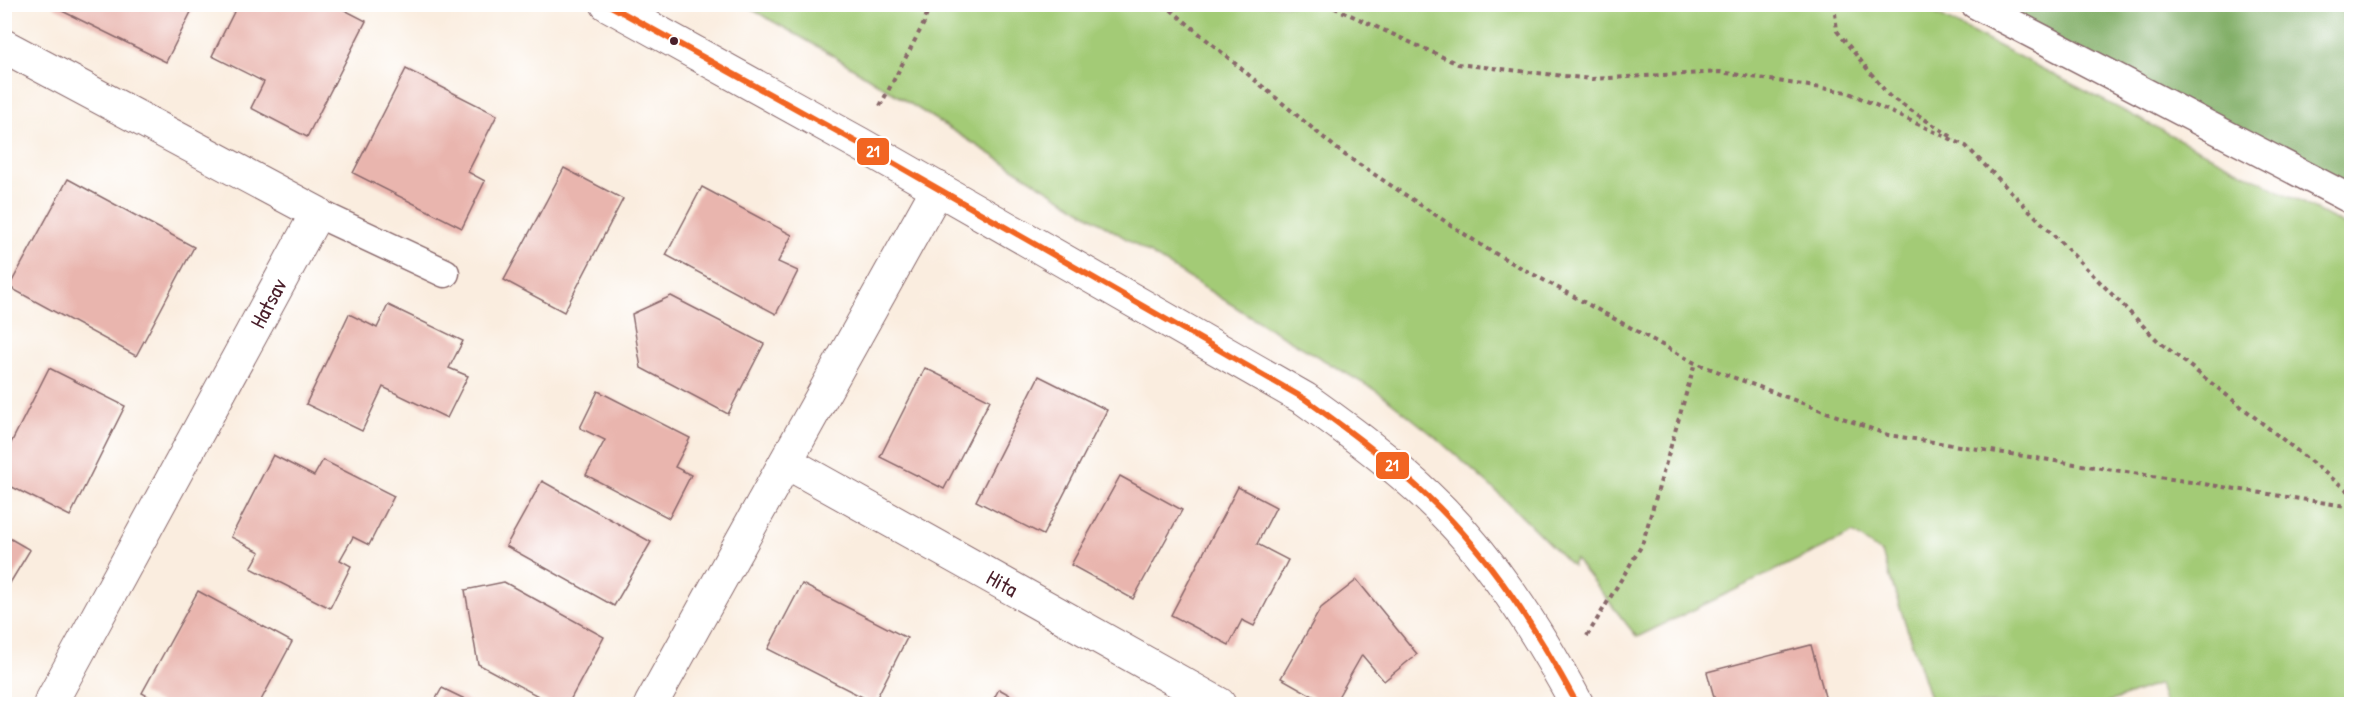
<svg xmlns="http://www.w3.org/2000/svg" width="2356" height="709" font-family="'Patrick Hand',sans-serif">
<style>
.green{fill:#a3cb76;stroke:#767550;stroke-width:1.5}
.forest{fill:#82af67;stroke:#666749;stroke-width:1.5}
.building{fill:#e9b5ae}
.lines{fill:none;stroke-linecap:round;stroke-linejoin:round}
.lane-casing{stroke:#88676a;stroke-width:31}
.street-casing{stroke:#88676a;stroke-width:35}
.secondary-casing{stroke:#88676a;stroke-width:35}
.path{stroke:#88676a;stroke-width:4;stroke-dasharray:4.5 4.5;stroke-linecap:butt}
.lane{stroke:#fff;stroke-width:28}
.street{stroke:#fff;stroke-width:33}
.secondary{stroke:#fff;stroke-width:33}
.bus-1-casing{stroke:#fff;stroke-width:10}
.bus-1{stroke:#f26522;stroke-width:6}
.bus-dot{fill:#4a1f2b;stroke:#fff;stroke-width:2}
.labels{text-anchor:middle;stroke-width:4.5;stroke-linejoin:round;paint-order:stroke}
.street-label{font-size:22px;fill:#4a1f2b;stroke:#fff}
.line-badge{stroke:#fff;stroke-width:2}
.badge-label{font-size:16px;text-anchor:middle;font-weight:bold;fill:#fff}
</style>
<rect width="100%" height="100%" fill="#fff"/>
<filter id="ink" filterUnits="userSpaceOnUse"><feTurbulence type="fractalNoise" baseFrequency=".0167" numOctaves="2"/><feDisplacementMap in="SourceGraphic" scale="12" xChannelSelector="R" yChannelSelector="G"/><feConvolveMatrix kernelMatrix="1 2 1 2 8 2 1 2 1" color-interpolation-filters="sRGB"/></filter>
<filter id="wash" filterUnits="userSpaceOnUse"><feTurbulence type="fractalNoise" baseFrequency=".008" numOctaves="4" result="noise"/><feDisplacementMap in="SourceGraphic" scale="24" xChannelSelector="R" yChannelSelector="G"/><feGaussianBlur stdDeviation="1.35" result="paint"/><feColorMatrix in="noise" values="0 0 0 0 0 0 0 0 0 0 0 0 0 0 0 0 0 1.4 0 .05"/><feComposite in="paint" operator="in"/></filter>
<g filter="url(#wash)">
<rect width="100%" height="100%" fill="#faeddf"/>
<polygon class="green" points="744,5 1919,5 2351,228 2351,704 2165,704 2159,684 2104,704 1932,704 1882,553 1853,533 1637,637 1575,559 1572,566 1496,491 1434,436 1380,393 1269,328 829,53"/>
<polygon class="forest" points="1976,5 2332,5 2351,15 2351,199"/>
<g id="blocks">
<g class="building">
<polygon points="55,4 195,4 166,62 54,7"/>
<polygon points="238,4 333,4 366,21 307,137 251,108 264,82 212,56"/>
<polygon points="406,69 497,115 468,172 485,181 462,228 353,173"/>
<polygon points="564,168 623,199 564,312 504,280"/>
<polygon points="68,179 194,247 136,356 9,287"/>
<polygon points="702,187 792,235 778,262 798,271 776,314 666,255"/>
<polygon points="671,296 764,344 728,414 641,368 632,314"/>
<polygon points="388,305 463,341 449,368 468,376 447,418 383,387 362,431 306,404 349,314 377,328"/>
<polygon points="49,368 125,406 70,516 4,483 4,457"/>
<polygon points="925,368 990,400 944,489 880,457"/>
<polygon points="1039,376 1107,410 1043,535 976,501"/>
<polygon points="598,391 690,438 675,467 691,475 669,518 586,475 605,440 580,428"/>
<polygon points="273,455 314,476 323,460 394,496 369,545 353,537 340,560 351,566 330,608 251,568 260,552 231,537"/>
<polygon points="1120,476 1182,510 1133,599 1071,565"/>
<polygon points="542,481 651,542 614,606 506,546"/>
<polygon points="1238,487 1276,507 1257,544 1288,560 1254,626 1242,620 1229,645 1171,615"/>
<polygon points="4,535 30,550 4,593"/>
<polygon points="1357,580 1417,654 1384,681 1362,655 1334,704 1327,704 1281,678 1321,608"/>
<polygon points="504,582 604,637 568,704 553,704 478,664 465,590"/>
<polygon points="802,584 907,638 874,703 768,649"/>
<polygon points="198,591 292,642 259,704 162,704 142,693"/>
<polygon points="1811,645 1827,704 1716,704 1707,672"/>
<polygon points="442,688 475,704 433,704"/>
<polygon points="999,689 1026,704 991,704"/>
</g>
</g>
</g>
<g filter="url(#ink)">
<use href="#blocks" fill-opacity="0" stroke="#88676a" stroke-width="1.5"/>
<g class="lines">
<defs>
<g id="lane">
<polyline points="1975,4 2352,200"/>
<polyline points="317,213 445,273"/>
</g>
<g id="street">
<polyline points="4,46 317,213 50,704"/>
<path id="s1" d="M786 462 1219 704"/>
<polyline points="651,704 938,188"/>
</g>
<path id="secondary" d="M607 4 860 144 1305 399C1347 429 1389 460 1427 496 1489 554 1537 630 1577 704"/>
</defs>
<use href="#lane" class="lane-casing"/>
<use href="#street" class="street-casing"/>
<use href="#secondary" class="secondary-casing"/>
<g class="path">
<polyline points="1164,4 1342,153 1487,249 1695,363 1888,435 2352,507"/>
<polyline points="1326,4 1458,64 1592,79 1720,72 1847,92 1966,146 2158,341 2352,494"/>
<polyline points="1834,4 1837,31 1889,96 1955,139"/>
<polyline points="880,106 924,23 930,4"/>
<polyline points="1587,636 1642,545 1695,363"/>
</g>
<use href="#lane" class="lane"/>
<use href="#street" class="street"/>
<use href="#secondary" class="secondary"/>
<defs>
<path id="bus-1" d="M607 4 860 144 1305 399C1347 429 1389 460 1427 496 1489 554 1537 630 1577 704"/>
</defs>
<use href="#bus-1" class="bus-1-casing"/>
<use href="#bus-1" class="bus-1"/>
</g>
</g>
<circle class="bus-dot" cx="674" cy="41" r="5"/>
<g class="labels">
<g class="street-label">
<text transform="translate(268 303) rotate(-62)" y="8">Hatsav</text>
<text dy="8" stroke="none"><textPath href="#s1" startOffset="248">Hita</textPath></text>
</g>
</g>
<g class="line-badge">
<rect x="856" y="137" width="34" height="29" rx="6" fill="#f26522"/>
<rect x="1375" y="451" width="35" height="29" rx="6" fill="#f26522"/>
</g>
<g class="badge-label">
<text x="873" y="157">21</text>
<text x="1392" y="471">21</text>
</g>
<rect width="2356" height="709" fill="none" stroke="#fff" stroke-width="24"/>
</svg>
